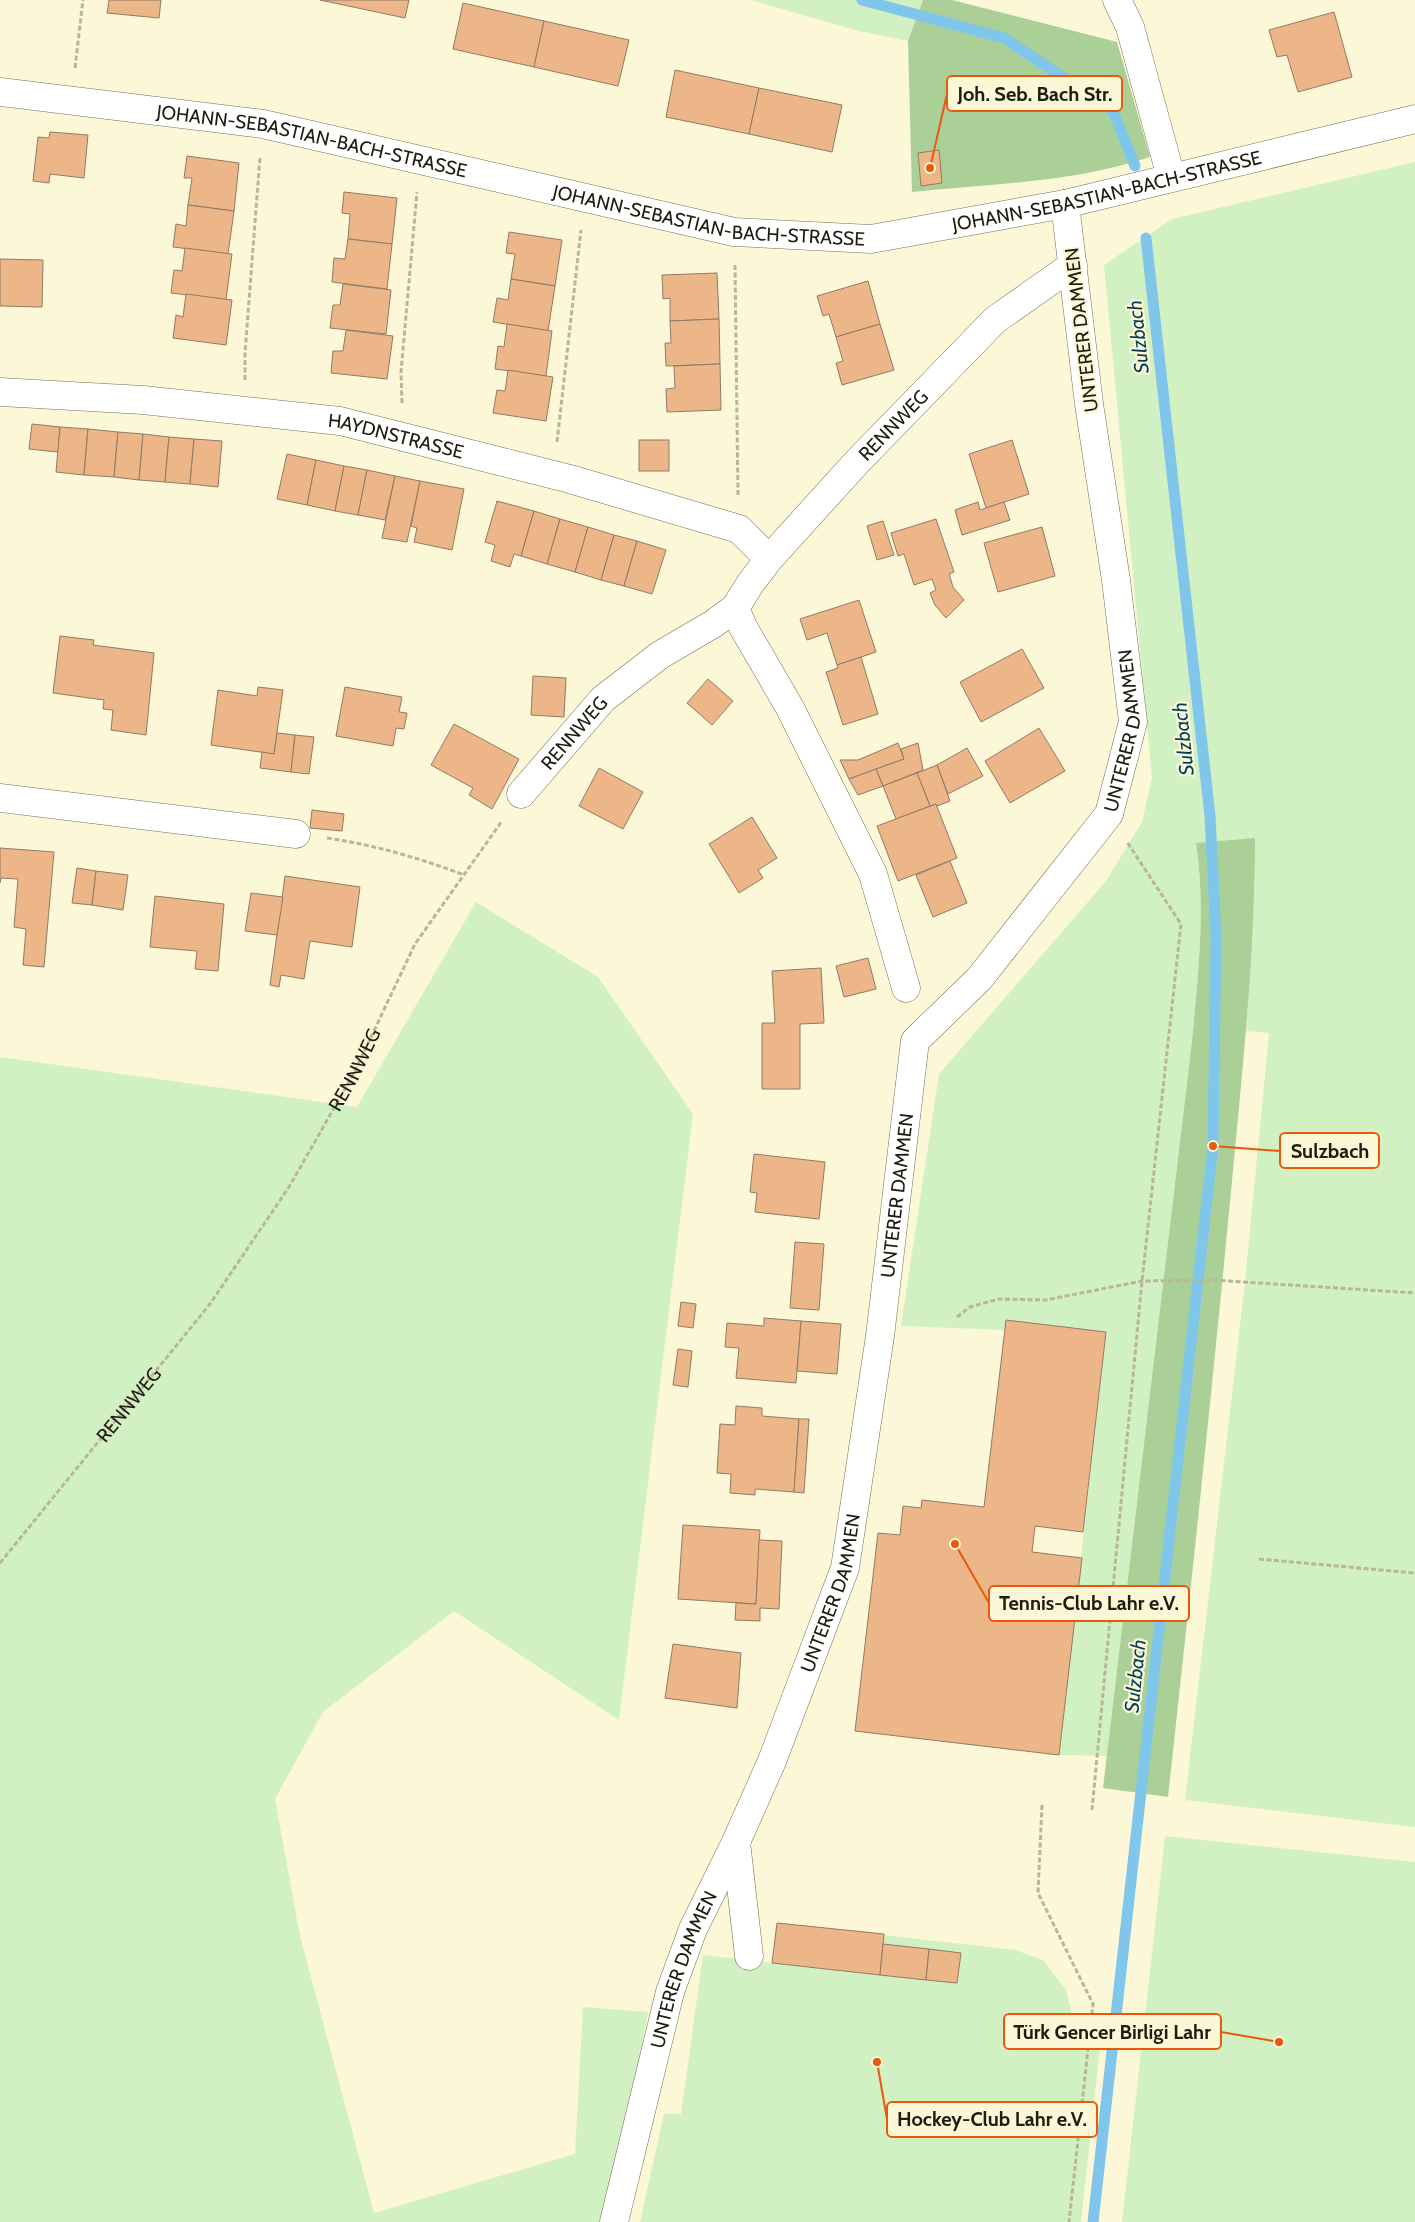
<svg xmlns="http://www.w3.org/2000/svg" width="1415" height="2222" font-family="Cabin,sans-serif">
<style>
.green{fill:#d2f1c3}
.forest{fill:#aad097}
.lines{fill:none;stroke-linecap:round;stroke-linejoin:round}
.stream{stroke:#80c6eb;stroke-width:11}
.building{fill:#ecb688;stroke:#927a66}
.minor-casing{stroke:#747053;stroke-width:29}
.path{stroke:#b9b49b;stroke-width:3;stroke-dasharray:5 2.5;stroke-linecap:butt}
.minor{stroke:#fff;stroke-width:28}
.labels{text-anchor:middle;stroke-width:4.5;stroke-linejoin:round;paint-order:stroke}
.street-label{font-size:19px;fill:#1f1d11;stroke:#fcf7d7}
.water-label{font-size:20px;font-style:italic;fill:#003f58;stroke:#fcf7d7}
.leader{fill:none;stroke:#e8590c;stroke-width:2}
.callout-dot{fill:#e8590c;stroke:#fcf7d7;stroke-width:2}
.callout{fill:#fcf7d7;stroke:#e8590c;stroke-width:2}
.callout-label{font-size:20px;text-anchor:middle;font-weight:bold;fill:#1f1d11}
</style>
<rect width="100%" height="100%" fill="#fcf7d7"/>
<g class="green">
<polygon points="751,0 923,0 908,41 859,31"/>
<path d="M1415 162V1827L1185 1800 1245 1282 1269 1033 1246 1031 1255 878 1196 843C1206 909 1198 975 1192 1041L1107 1756 1059 1755 1106 1332 1006 1320V1330L901 1326 939 1074 1106 881 1142 822 1152 778 1104 265 1172 219Z"/>
<polygon points="476,902 598,977 693,1114 619,1720 454,1611 323,1712 275,1799 300,1936 374,2213 575,2154 583,2007 648,2012 618,2178 606,2222 0,2222 0,1057 357,1107"/>
<polygon points="1165,1836 1415,1862 1415,2222 1122,2222"/>
<polygon points="777,1923 1015,1950 1043,1960 1066,1990 1071,2010 1071,2019 1103,2020 1081,2222 640,2222 664,2114 681,2114 703,1955 772,1963"/>
</g>
<g class="forest">
<path d="M923 0H952L1117 42 1150 157C1077 182 989 184 912 192L908 41Z"/>
<path d="M1255 838C1255 956 1242 1074 1231 1191 1212 1393 1190 1595 1168 1797L1103 1788 1192 1041C1198 975 1206 909 1196 843Z"/>
</g>
<g class="lines">
<g class="stream">
<polyline points="862,0 1004,38 1113,111 1135,166"/>
<polyline points="1093,2222 1213,1146 1216,935 1210,816 1146,238"/>
</g>
</g>
<g class="building">
<polygon points="109,0 161,0 159,18 107,13"/>
<polygon points="320,0 409,0 405,18"/>
<polygon points="463,3 544,21 534,67 453,49"/>
<polygon points="1334,12 1352,77 1298,92 1287,55 1277,57 1269,30"/>
<polygon points="544,21 629,40 618,86 534,67"/>
<polygon points="675,70 759,88 749,134 666,117"/>
<polygon points="759,88 842,105 832,152 749,134"/>
<polygon points="50,132 88,135 84,178 50,174 49,183 33,181 38,137 49,138"/>
<polygon points="939,150 942,183 921,186 918,153"/>
<polygon points="187,156 239,163 234,211 188,205 192,178 184,178"/>
<polygon points="344,192 397,198 392,244 348,239 350,214 342,213"/>
<polygon points="188,205 234,211 228,254 173,247 176,224 186,226"/>
<polygon points="509,232 562,240 555,286 511,279 515,254 506,253"/>
<polygon points="348,239 392,244 387,289 332,282 334,258 345,259"/>
<polygon points="185,248 232,254 226,300 171,293 174,270 182,271"/>
<polygon points="0,259 43,260 42,307 0,306"/>
<polygon points="717,273 719,319 670,321 670,298 663,299 662,275"/>
<polygon points="511,279 555,286 548,331 493,322 497,298 508,300"/>
<polygon points="868,281 880,324 836,337 829,314 823,316 817,296"/>
<polygon points="343,284 391,290 386,334 330,328 333,305 340,305"/>
<polygon points="186,294 232,300 226,345 173,338 176,315 183,317"/>
<polygon points="719,319 720,364 666,366 665,343 671,343 670,321"/>
<polygon points="507,324 552,331 546,376 495,369 498,346 504,347"/>
<polygon points="880,324 894,370 842,385 836,363 843,361 836,337"/>
<polygon points="346,330 393,336 387,379 331,373 333,351 343,351"/>
<polygon points="720,364 721,410 667,412 666,389 675,388 674,366"/>
<polygon points="508,370 553,377 546,421 493,413 497,390 505,391"/>
<polygon points="32,424 60,427 58,452 29,449"/>
<polygon points="60,427 88,429 84,475 56,472"/>
<polygon points="88,429 118,432 114,477 84,475"/>
<polygon points="118,432 143,434 139,480 114,477"/>
<polygon points="143,434 169,437 165,482 139,480"/>
<polygon points="169,437 194,439 190,484 165,482"/>
<polygon points="194,439 222,441 218,487 190,484"/>
<rect x="639" y="440" width="30" height="31"/>
<polygon points="1012,440 1029,494 986,508 969,454"/>
<polygon points="287,454 316,460 307,505 277,499"/>
<polygon points="316,460 344,466 335,511 307,505"/>
<polygon points="344,466 367,470 358,515 335,511"/>
<polygon points="367,470 395,476 385,520 358,515"/>
<polygon points="395,476 420,481 407,542 382,538"/>
<polygon points="420,481 464,489 452,550 414,542 417,528 411,526"/>
<polygon points="497,501 534,511 521,556 514,554 510,567 491,561 495,545 485,542"/>
<polygon points="978,502 980,510 1004,502 1010,520 962,535 955,510"/>
<polygon points="534,511 560,519 547,564 521,556"/>
<polygon points="560,519 588,527 575,572 547,564"/>
<polygon points="936,519 954,572 949,574 953,587 964,600 946,618 935,605 930,593 936,590 932,579 914,585 904,554 898,556 891,533"/>
<polygon points="883,521 894,555 877,560 867,526"/>
<polygon points="588,527 614,535 601,580 575,572"/>
<polygon points="1042,527 1055,576 998,592 984,543"/>
<polygon points="614,535 637,541 624,586 601,580"/>
<polygon points="637,541 666,550 652,594 624,586"/>
<polygon points="859,600 876,652 837,665 827,633 807,640 800,619"/>
<polygon points="60,636 94,640 93,645 154,653 146,735 111,730 113,710 103,709 104,700 53,693"/>
<polygon points="1022,649 1044,688 981,722 960,682"/>
<polygon points="861,657 878,714 843,725 826,672 838,668 837,665"/>
<polygon points="533,676 566,678 564,717 531,715"/>
<polygon points="708,679 733,701 712,725 687,703"/>
<polygon points="258,687 283,690 274,754 211,745 218,690 257,696"/>
<polygon points="345,687 402,697 399,712 407,713 404,729 396,728 393,746 336,736"/>
<polygon points="454,724 519,759 492,809 469,795 473,788 431,765"/>
<polygon points="1039,728 1065,771 1010,803 985,761"/>
<polygon points="277,733 295,735 291,772 260,768 262,752 274,754"/>
<polygon points="295,735 314,737 309,774 291,772"/>
<polygon points="898,743 904,759 849,779 840,760 858,760"/>
<polygon points="918,743 923,770 883,786 876,769 904,759 901,749"/>
<polygon points="967,748 983,776 948,794 937,765"/>
<polygon points="937,765 950,801 937,806 936,804 930,806 917,773"/>
<polygon points="599,768 643,792 623,829 579,806"/>
<polygon points="876,769 883,786 858,795 849,779"/>
<polygon points="917,773 930,806 896,819 883,786"/>
<polygon points="936,804 957,858 898,881 877,826"/>
<polygon points="312,810 344,814 342,831 310,828"/>
<polygon points="752,817 777,858 758,870 763,878 739,893 709,844"/>
<polygon points="0,848 54,852 44,967 23,965 26,929 14,927 18,879 1,878 0,883"/>
<polygon points="950,861 967,903 933,917 916,875"/>
<polygon points="77,868 96,871 92,905 72,903"/>
<polygon points="96,871 128,875 123,910 92,905"/>
<polygon points="285,876 360,887 352,947 310,941 304,979 281,975 279,987 270,985"/>
<polygon points="251,893 283,897 277,935 245,931"/>
<polygon points="155,896 224,904 218,971 195,969 197,951 150,947"/>
<polygon points="868,958 876,989 844,997 836,966"/>
<polygon points="821,968 824,1023 800,1024 800,1089 762,1089 762,1023 775,1023 772,971"/>
<polygon points="754,1154 825,1162 819,1219 755,1212 757,1193 750,1192"/>
<polygon points="795,1242 824,1244 819,1310 790,1308"/>
<polygon points="681,1302 696,1304 693,1328 678,1326"/>
<polygon points="764,1318 801,1321 796,1383 736,1378 739,1348 725,1347 727,1323 764,1326"/>
<polygon points="1006,1320 1106,1332 1083,1532 1035,1526 1032,1552 1082,1558 1059,1755 855,1731 878,1533 900,1535 903,1506 921,1508 922,1500 984,1507"/>
<polygon points="801,1321 841,1324 837,1374 797,1371"/>
<polygon points="678,1349 692,1351 688,1387 673,1385"/>
<polygon points="736,1406 762,1408 762,1416 799,1419 794,1492 755,1489 755,1495 730,1493 731,1474 717,1473 720,1424 735,1425"/>
<polygon points="799,1419 809,1419 804,1493 794,1492"/>
<polygon points="683,1525 760,1530 756,1604 678,1599"/>
<polygon points="759,1540 782,1541 779,1609 760,1608 760,1621 735,1620 736,1603 756,1604"/>
<polygon points="673,1644 741,1653 737,1708 665,1698"/>
<polygon points="777,1923 884,1934 880,1975 772,1963"/>
<polygon points="883,1944 929,1949 926,1980 880,1975"/>
<polygon points="929,1949 961,1953 957,1983 926,1980"/>
</g>
<g class="lines">
<defs>
<g id="minor">
<polyline points="1117,0 1130,27 1171,177"/>
<path id="s2" d="M0 92 263 124 734 232 871 239 1065 204 1415 119"/>
<path id="s3" d="M0 392 143 400 340 421 570 479 739 529 769 559"/>
<path id="s4" d="M521 794 603 699 660 655 713 624 735 608"/>
<polyline points="0,798 296,834"/>
<path id="s5" d="M906 988 873 874 790 708 743 627 735 608 750 584 769 559 857 462 995 320 1073 265"/>
<polyline points="736,1842 749,1956"/>
<path id="s6" d="M614 2222 670 1992 693 1929 736 1842 772 1761 845 1568 880 1336 915 1041 979 979 1109 814 1133 722 1116 580 1089 404 1065 204"/>
</g>
</defs>
<use href="#minor" class="minor-casing"/>
<g class="path">
<polyline points="75,68 83,0"/>
<polyline points="735,265 738,496"/>
<polyline points="245,380 245,353 260,157"/>
<polyline points="402,403 401,372 417,192"/>
<polyline points="557,442 581,230"/>
<path d="M327 838C374 845 420 858 464 875"/>
<polyline points="957,1317 970,1307 999,1299 1046,1300 1142,1281 1212,1280 1415,1293"/>
<polyline points="1259,1559 1415,1573"/>
<path id="s1" d="M0 1563 210 1304 289 1187 354 1073 415 944 502 821"/>
<polyline points="1042,1805 1038,1893 1093,2004 1069,2222"/>
<polyline points="1092,1810 1142,1281 1181,924 1127,842"/>
</g>
<use href="#minor" class="minor"/>
</g>
<g class="labels">
<g class="street-label">
<text dy="7" stroke="none"><textPath href="#s2" startOffset="316">JOHANN-SEBASTIAN-BACH-STRASSE</textPath></text>
<text dy="7" stroke="none"><textPath href="#s2" startOffset="1126">JOHANN-SEBASTIAN-BACH-STRASSE</textPath></text>
<text dy="7" stroke="none"><textPath href="#s2" startOffset="721">JOHANN-SEBASTIAN-BACH-STRASSE</textPath></text>
<text transform="translate(1081 330) rotate(-97)" y="7">UNTERER DAMMEN</text>
<text dy="7" stroke="none"><textPath href="#s5" startOffset="661">RENNWEG</textPath></text>
<text dy="7" stroke="none"><textPath href="#s3" startOffset="399">HAYDNSTRASSE</textPath></text>
<text dy="7" stroke="none"><textPath href="#s6" startOffset="1612">UNTERER DAMMEN</textPath></text>
<text dy="7" stroke="none"><textPath href="#s4" startOffset="81">RENNWEG</textPath></text>
<text dy="7" stroke="none"><textPath href="#s1" startOffset="609">RENNWEG</textPath></text>
<text dy="7" stroke="none"><textPath href="#s6" startOffset="1072">UNTERER DAMMEN</textPath></text>
<text dy="7" stroke="none"><textPath href="#s1" startOffset="204">RENNWEG</textPath></text>
<text dy="7" stroke="none"><textPath href="#s6" startOffset="668">UNTERER DAMMEN</textPath></text>
<text dy="7" stroke="none"><textPath href="#s6" startOffset="262">UNTERER DAMMEN</textPath></text>
</g>
<g class="water-label">
<text transform="translate(1138 337) rotate(-96)" y="7">Sulzbach</text>
<text transform="translate(1183 739) rotate(-96)" y="7">Sulzbach</text>
<text transform="translate(1135 1676) rotate(-84)" y="7">Sulzbach</text>
</g>
</g>
<path class="leader" d="M930 168L947 94M1213 1146L1280 1151M955 1544L989 1603M1279 2042L1221 2032M877 2062L887 2119"/>
<g class="callout-dot">
<circle cx="930" cy="168" r="5"/>
<circle cx="1213" cy="1146" r="5"/>
<circle cx="955" cy="1544" r="5"/>
<circle cx="1279" cy="2042" r="5"/>
<circle cx="877" cy="2062" r="5"/>
</g>
<g class="callout">
<rect x="947" y="76" width="175" height="35" rx="5"/>
<rect x="1280" y="1133" width="99" height="35" rx="5"/>
<rect x="989" y="1586" width="200" height="35" rx="5"/>
<rect x="1004" y="2014" width="217" height="35" rx="5"/>
<rect x="887" y="2102" width="210" height="35" rx="5"/>
</g>
<g class="callout-label">
<text x="1035" y="101">Joh. Seb. Bach Str.</text>
<text x="1330" y="1158">Sulzbach</text>
<text x="1089" y="1610">Tennis-Club Lahr e.V.</text>
<text x="1112" y="2039">Türk Gencer Birligi Lahr</text>
<text x="992" y="2126">Hockey-Club Lahr e.V.</text>
</g>
</svg>
